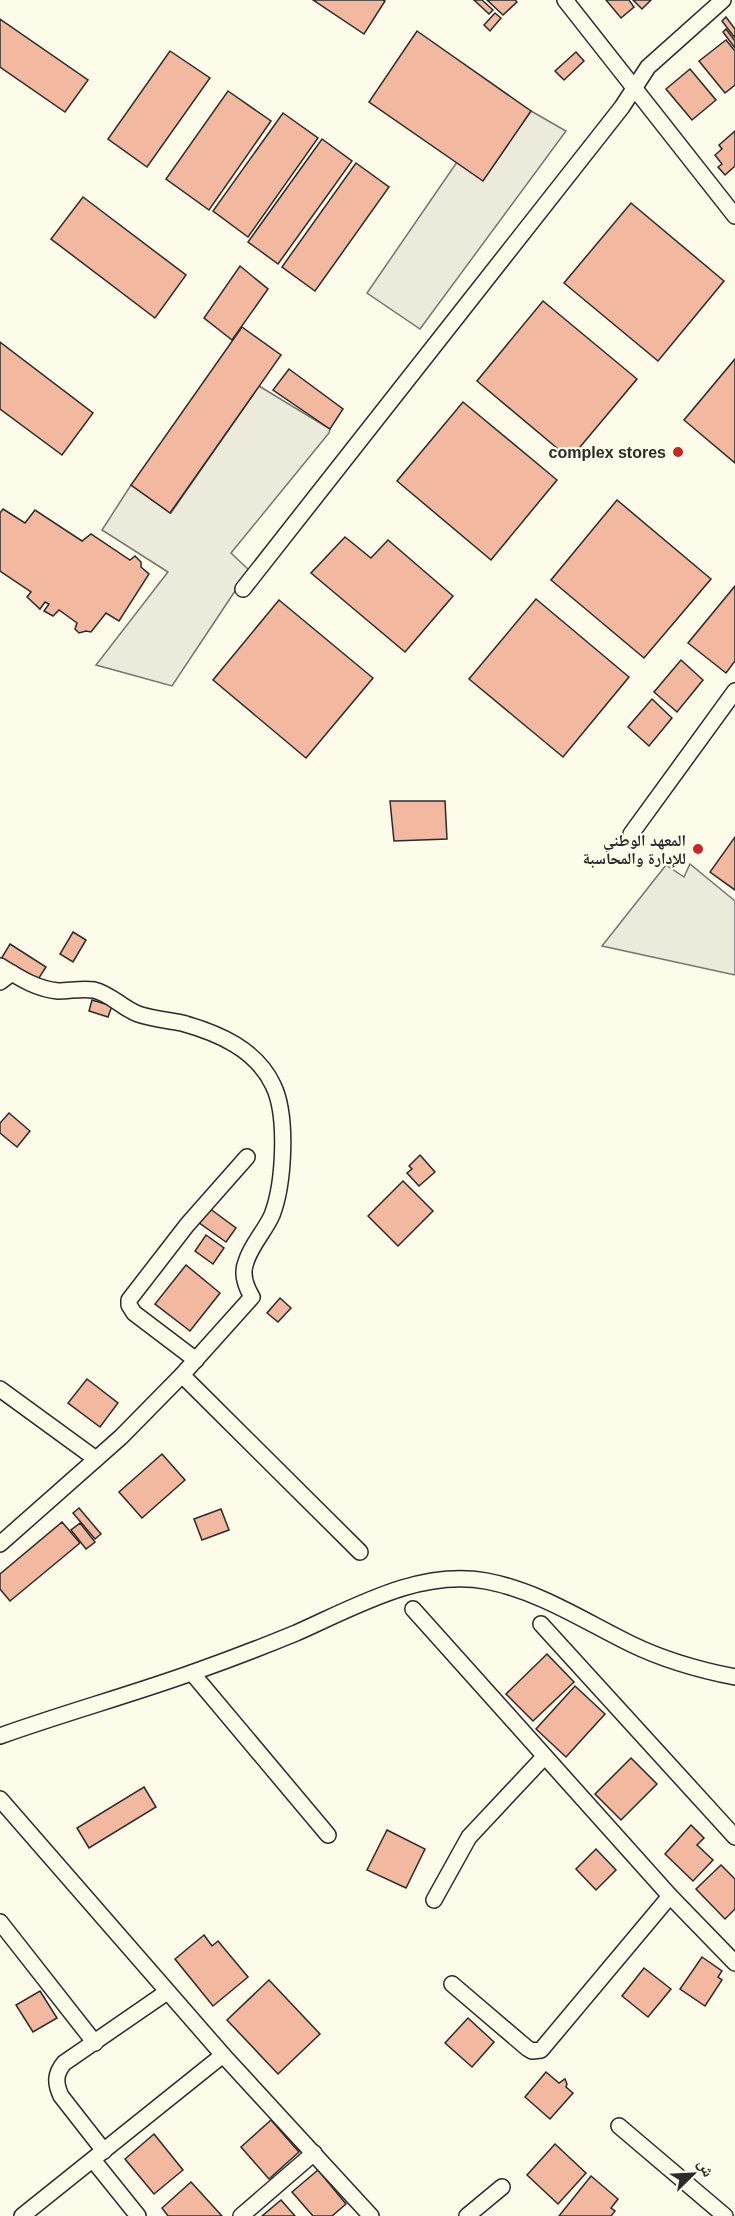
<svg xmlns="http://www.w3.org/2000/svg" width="735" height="2216" font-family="Arial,'Noto Naskh Arabic',sans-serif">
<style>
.parking{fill:#eceadb;stroke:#74746e;stroke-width:1.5}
.building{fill:#f2b8a0;stroke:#2b2b2b;stroke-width:1.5}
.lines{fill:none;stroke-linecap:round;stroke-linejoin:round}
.minor-casing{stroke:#2b2b2b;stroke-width:18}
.minor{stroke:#fdfbea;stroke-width:15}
.poi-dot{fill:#c62828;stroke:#fdfbea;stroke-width:2}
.labels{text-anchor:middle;stroke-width:4.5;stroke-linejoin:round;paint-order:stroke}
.poi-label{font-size:16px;font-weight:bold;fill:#2b2b2b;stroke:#fdfbea;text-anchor:end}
</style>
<rect width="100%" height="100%" fill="#fdfbea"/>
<g class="parking">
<polygon points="531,111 566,131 420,329 367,293 457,162 483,180"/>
<polygon points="259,386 330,429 329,433 231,553 249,570 172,686 96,665 168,572 102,530 131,485 171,513"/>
<polygon points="690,864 735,901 735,975 602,946 666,865 684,877"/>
</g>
<g class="building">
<polygon points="313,0 383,0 385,1 364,34"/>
<polygon points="474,0 482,0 493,10 489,14"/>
<polygon points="487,0 515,0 517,2 503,15"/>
<polygon points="606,0 629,0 634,7 621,18"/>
<polygon points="633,0 651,0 642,9"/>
<polygon points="495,13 501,18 490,31 484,25"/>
<polygon points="726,17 735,29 735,38 722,21"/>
<polygon points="0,19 88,80 65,112 0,67"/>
<polygon points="726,29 735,41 735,48 723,32"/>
<polygon points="417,31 531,111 483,181 369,102"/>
<polygon points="726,40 735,51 735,85 725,93 699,61"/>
<polygon points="170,51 210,78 147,167 108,139"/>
<polygon points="576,52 584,61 564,80 555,71"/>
<polygon points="690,69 716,100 692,120 666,89"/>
<polygon points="228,91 271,121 209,210 166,179"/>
<polygon points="283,113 318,138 248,237 213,211"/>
<polygon points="735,131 735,166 725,175 718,167 722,164 715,155 722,149 719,145"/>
<polygon points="322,139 352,161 278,264 248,242"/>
<polygon points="356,163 389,187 315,291 282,267"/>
<polygon points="83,197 186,275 155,318 51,239"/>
<polygon points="631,203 724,281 658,361 564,283"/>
<polygon points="240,266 268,289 232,340 204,318"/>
<polygon points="543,301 637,379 570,459 477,381"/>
<polygon points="242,327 281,355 170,513 131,485"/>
<polygon points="0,342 93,413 62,455 0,409"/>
<polygon points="735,359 735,463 684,420"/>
<polygon points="289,369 343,409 330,429 273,390"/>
<polygon points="463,402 557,480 491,560 397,481"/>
<polygon points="617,500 711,579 644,658 551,580"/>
<polygon points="3,509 25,523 35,510 82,541 91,534 130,560 135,556 141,562 141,567 149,574 119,621 106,613 91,632 86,631 79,633 75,629 77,623 59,610 53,616 44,611 49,604 45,602 40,609 27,597 31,592 0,571 0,513"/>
<polygon points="345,537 371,558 388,540 453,596 405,652 311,573"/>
<polygon points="735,586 735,661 726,673 688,643"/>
<polygon points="536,599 629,677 563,757 469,679"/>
<polygon points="279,600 373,678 306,758 213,680"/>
<polygon points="681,660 703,680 677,712 654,692"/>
<polygon points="652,699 672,718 649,746 628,727"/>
<polygon points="390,801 445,801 447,839 394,841"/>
<polygon points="735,837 735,890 710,872"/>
<polygon points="73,932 86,940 73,962 60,954"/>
<polygon points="10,944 46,967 37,981 1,959"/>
<polygon points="92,1000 112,1006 108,1017 89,1011"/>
<polygon points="9,1113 30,1131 17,1147 0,1133 0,1123"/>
<polygon points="420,1155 435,1172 419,1186 407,1173 412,1169 409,1166"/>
<polygon points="403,1181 433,1211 398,1246 368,1216"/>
<polygon points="209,1208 236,1228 226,1242 198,1222"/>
<polygon points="206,1235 224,1248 213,1264 195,1251"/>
<polygon points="186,1265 220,1293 190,1331 155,1304"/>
<polygon points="280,1298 291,1308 278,1322 267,1313"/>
<polygon points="87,1379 118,1403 100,1427 68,1403"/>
<polygon points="162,1454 185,1480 142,1518 119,1492"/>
<polygon points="79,1508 101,1534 95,1539 73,1513"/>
<polygon points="221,1509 229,1530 202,1540 194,1519"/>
<polygon points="62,1522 80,1543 10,1601 0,1589 0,1574"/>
<polygon points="80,1523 95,1542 86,1549 71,1530"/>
<polygon points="547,1654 574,1682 533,1721 506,1694"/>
<polygon points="575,1686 605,1714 566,1757 536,1729"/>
<polygon points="631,1758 657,1784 621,1820 595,1794"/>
<polygon points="144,1787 156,1807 89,1848 77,1828"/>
<polygon points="691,1825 704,1838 697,1845 713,1860 693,1881 665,1854"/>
<polygon points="387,1830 425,1849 406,1888 367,1870"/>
<polygon points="596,1849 616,1870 596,1890 576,1869"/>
<polygon points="721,1865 735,1879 735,1909 725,1919 696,1889"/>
<polygon points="204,1935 212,1946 218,1941 248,1977 213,2006 175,1959"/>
<polygon points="702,1957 722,1971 718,1977 722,1980 705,2006 680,1989"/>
<polygon points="644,1968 671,1989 648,2017 622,1996"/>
<polygon points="269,1980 320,2034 278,2074 227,2020"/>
<polygon points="40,1991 57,2018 33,2032 16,2005"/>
<polygon points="468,2018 494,2042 472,2067 445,2043"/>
<polygon points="546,2072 559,2083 565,2079 567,2084 566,2087 573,2093 550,2119 525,2097"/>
<polygon points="271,2120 299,2152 269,2179 241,2147"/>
<polygon points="154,2134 183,2170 154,2194 125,2159"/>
<polygon points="555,2144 586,2173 558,2204 527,2175"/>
<polygon points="318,2170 346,2204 332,2216 313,2216 292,2192"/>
<polygon points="591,2176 618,2199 611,2208 615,2211 611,2216 559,2216"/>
<polygon points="191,2182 222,2216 168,2216 162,2208"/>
<polygon points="281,2200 295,2216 262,2216"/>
</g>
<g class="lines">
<defs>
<g id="minor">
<polyline points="565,0 735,216"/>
<polyline points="243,589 622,107 648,67 723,0"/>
<polyline points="631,834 735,691"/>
<path d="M0 966C18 977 36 989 58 991 70 991 82 988 94 990 111 994 122 1008 138 1014 152 1019 167 1020 182 1023 218 1033 256 1049 273 1085 288 1115 284 1184 272 1215 265 1231 251 1245 246 1262 241 1274 246 1287 252 1297L182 1375 121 1437 0 1544"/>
<polyline points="0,982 12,973"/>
<polyline points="196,1360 134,1313 129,1305 129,1300 187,1225 247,1157"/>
<polyline points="182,1375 360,1552"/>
<polyline points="0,1389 96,1459"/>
<polyline points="413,1609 670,1896 735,1963"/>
<polyline points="541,1624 735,1837"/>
<polyline points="192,1673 328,1835"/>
<path d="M0 1736C64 1713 130 1695 194 1672 228 1660 262 1647 296 1633 355 1607 419 1569 486 1581 539 1591 584 1621 631 1644 664 1660 699 1670 735 1677"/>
<polyline points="0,1799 223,2055 371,2216"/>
<polyline points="434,1900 469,1837 544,1757"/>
<polyline points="0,1922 95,2043"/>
<polyline points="452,1984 527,2048 532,2051 541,2050 670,1896"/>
<polyline points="619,2126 725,2216"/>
<path d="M104 2151 61 2096C55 2083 55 2074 64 2063L167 1992"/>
<polyline points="93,2160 138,2216"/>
<polyline points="22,2216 223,2055"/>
<polyline points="241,2216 314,2153"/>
<polyline points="467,2216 502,2187"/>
</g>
</defs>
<use href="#minor" class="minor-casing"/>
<use href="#minor" class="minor"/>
</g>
<g class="poi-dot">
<circle cx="678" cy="452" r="6"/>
<circle cx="698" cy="849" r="6"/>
</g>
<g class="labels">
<g class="poi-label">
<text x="666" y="458">complex stores</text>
<text x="686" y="846">المعهد الوطني<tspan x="686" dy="18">للإدارة والمحاسبة</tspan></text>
</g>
</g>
<g transform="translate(693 2174) rotate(66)" stroke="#fdfbea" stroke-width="4.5" paint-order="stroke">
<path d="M0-4.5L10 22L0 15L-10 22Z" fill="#2b2b2b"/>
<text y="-9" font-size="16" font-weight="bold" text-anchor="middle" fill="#2b2b2b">ش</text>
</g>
</svg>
